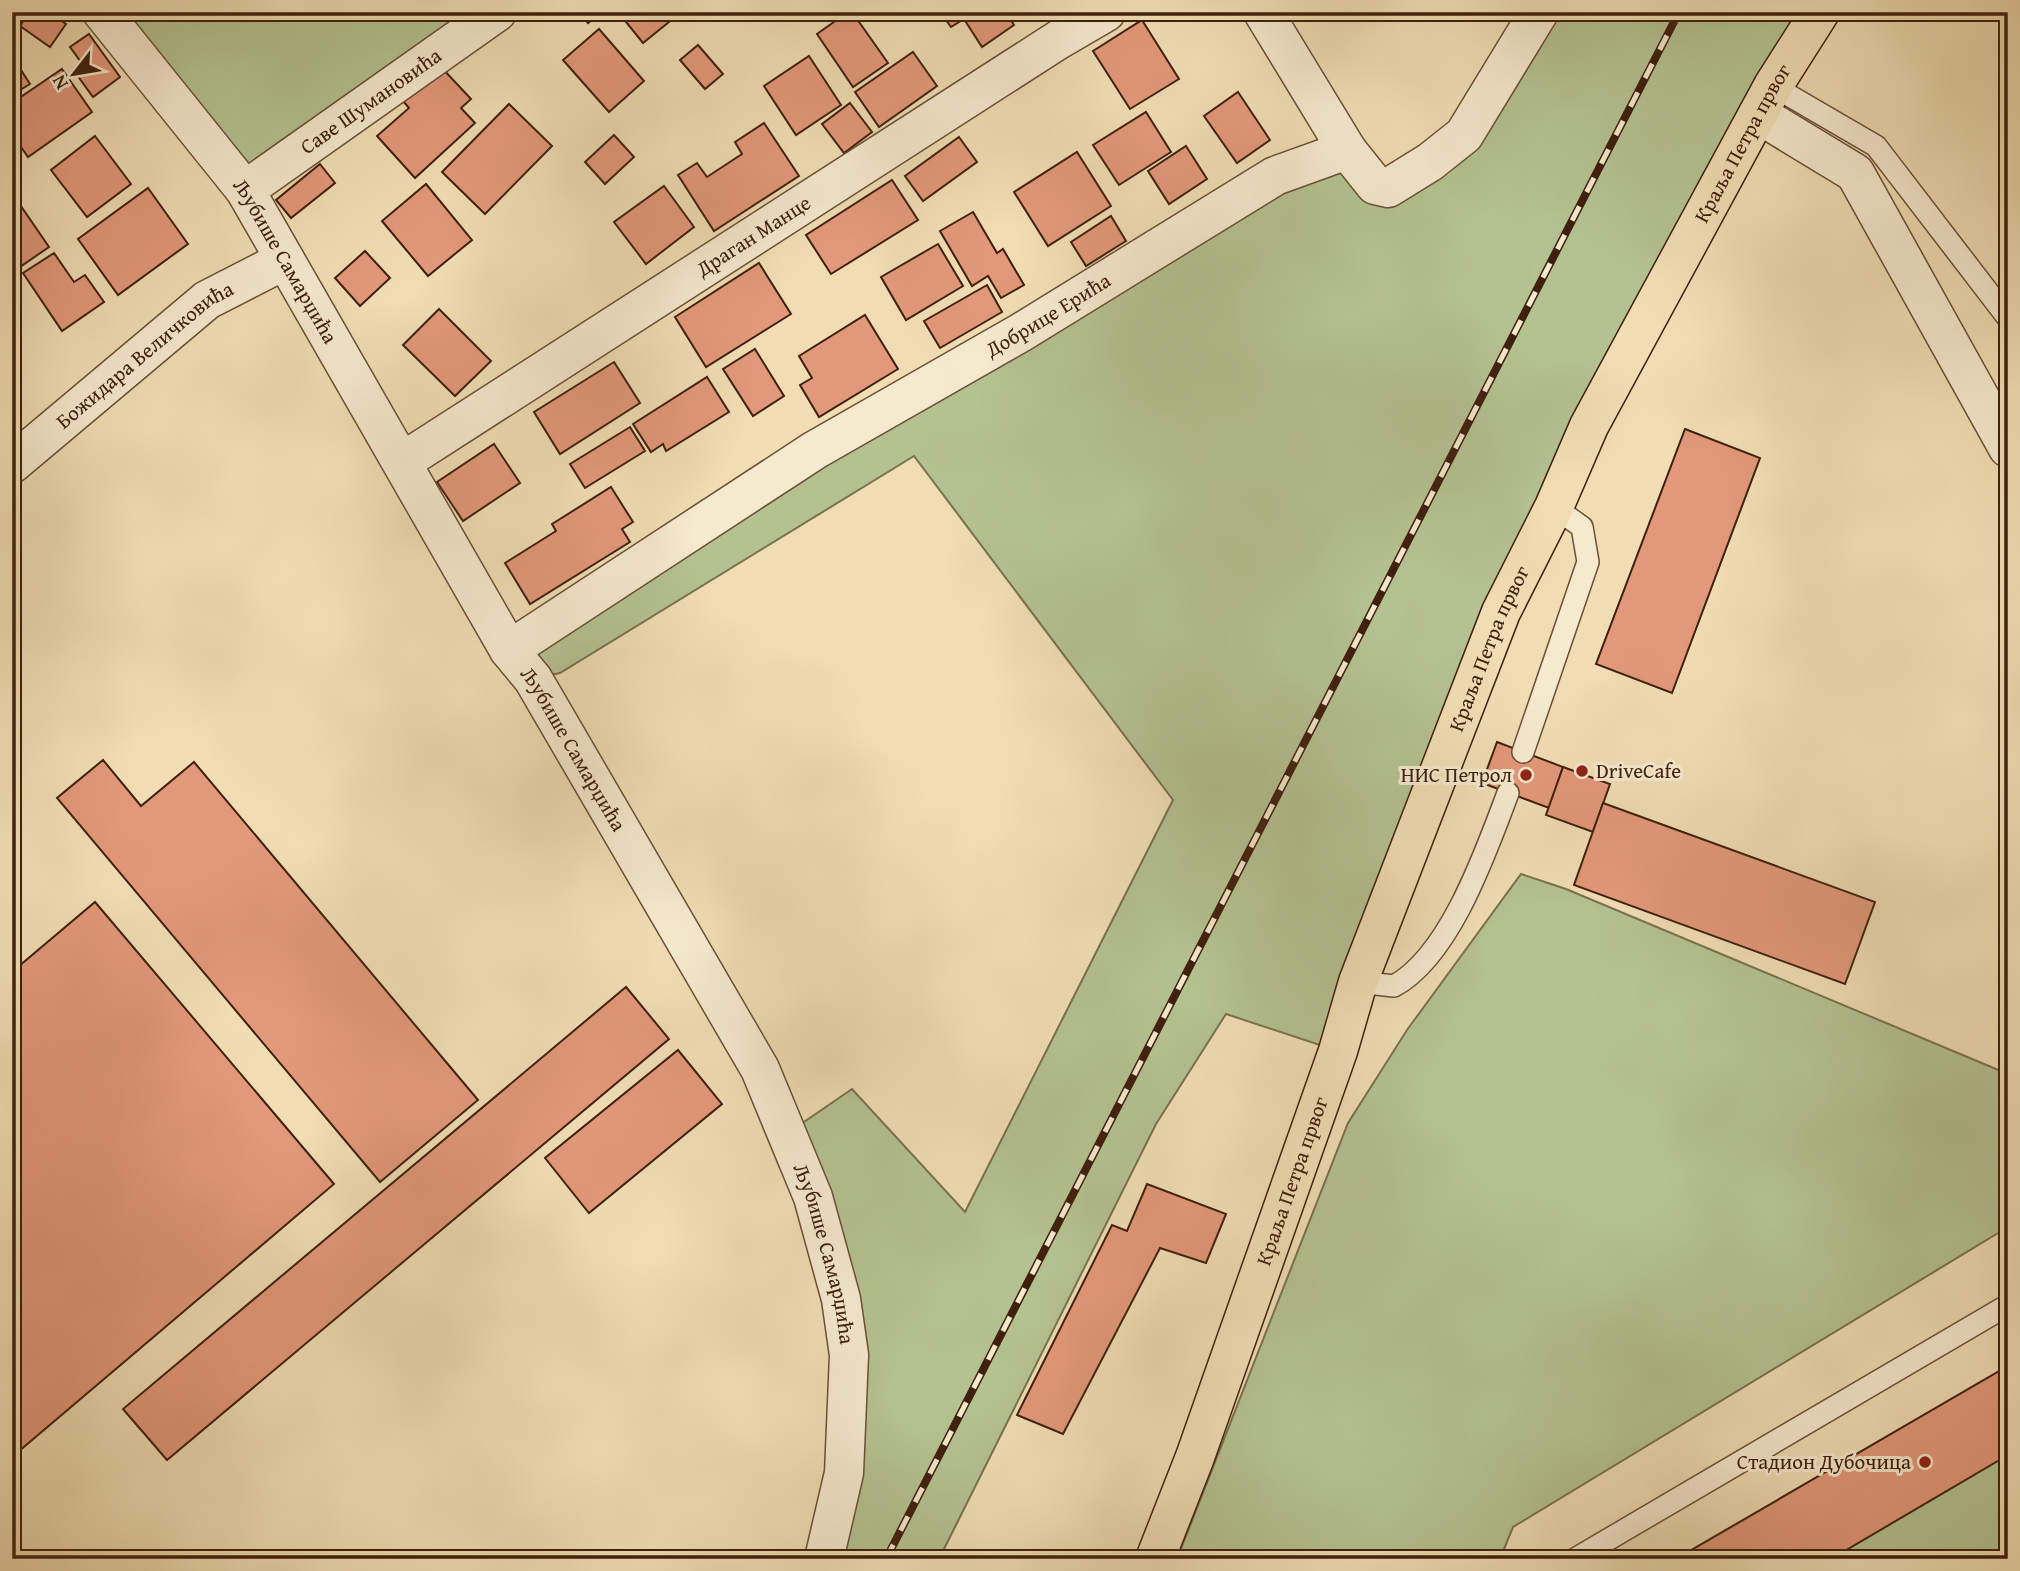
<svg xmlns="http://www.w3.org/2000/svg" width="2020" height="1571" font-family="'Gentium Book Plus',serif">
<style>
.green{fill:#b4c291;stroke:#7a714f;stroke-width:2}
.building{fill:#e2987a;stroke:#3f200d;stroke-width:2}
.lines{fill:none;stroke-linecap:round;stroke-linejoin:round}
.service-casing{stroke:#6b4f37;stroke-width:24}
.minor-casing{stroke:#6b4f37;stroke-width:41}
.primary-casing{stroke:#3f200d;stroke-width:41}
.service{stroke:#f5e9ce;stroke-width:21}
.minor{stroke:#f5e9ce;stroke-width:38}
.primary{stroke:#f0ddb4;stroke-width:38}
.rail-casing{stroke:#3f200d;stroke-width:8}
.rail{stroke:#f5e9ce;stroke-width:5;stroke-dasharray:16;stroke-linecap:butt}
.poi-dot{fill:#8f2418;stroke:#f5e9ce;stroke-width:2.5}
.labels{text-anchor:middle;stroke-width:6;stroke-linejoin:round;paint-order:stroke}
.street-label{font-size:21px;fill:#3f200d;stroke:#f5e9ce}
.poi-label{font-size:21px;fill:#3f200d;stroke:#f5e9ce;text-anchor:end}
</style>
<rect width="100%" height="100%" fill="#f0ddb4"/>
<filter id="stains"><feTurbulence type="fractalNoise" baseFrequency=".00286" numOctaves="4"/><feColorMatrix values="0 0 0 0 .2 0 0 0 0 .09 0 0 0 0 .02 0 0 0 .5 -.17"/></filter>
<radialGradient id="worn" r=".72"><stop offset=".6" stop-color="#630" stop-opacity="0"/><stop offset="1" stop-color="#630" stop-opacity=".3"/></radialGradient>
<g class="green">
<polygon points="102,12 497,12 245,190"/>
<polygon points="1539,12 1798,12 1589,426 1338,1051 1226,1014 1156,1124 939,1559 824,1559 846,1420 788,1133 852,1089 965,1212 1173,800 914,456 560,673 533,679 509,650 1347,150 1375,184 1430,162"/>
<polygon points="1521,874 1566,889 2008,1074 2008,1227 1513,1527 1500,1559 1177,1559 1348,1123 1407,1030"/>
<polygon points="2008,1366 2008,1559 1676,1559"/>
</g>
<g class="building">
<polygon points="29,12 49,12 66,24 50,47 20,26"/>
<polygon points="579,12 602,12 588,23"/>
<polygon points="618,12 680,12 680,13 643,43"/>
<polygon points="848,12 852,12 888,63 853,87 817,34"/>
<polygon points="940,12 1006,12 1014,25 982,47 964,19 951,27"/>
<polygon points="1142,20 1179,79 1130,109 1093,51"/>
<polygon points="599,29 644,81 609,112 563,60"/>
<polygon points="89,34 120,77 93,97 77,75 86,69 70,47"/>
<polygon points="698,45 723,74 705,89 680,60"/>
<polygon points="913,52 937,86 879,127 855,92"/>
<polygon points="12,56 30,84 12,95"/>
<polygon points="809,56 841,105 796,135 764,86"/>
<polygon points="441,67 471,99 461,108 475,123 415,178 377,136 409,108 403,101"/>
<polygon points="62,69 92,112 28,157 12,134 12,103"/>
<polygon points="1238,92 1270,140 1237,163 1204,116"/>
<polygon points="850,103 872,132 844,153 822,124"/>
<polygon points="509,104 552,146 485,214 442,172"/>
<polygon points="1146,112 1171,152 1119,185 1093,145"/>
<polygon points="764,123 799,176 714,231 678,175 697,163 707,177 742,154 735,142"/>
<polygon points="614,135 634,157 605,184 585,162"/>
<polygon points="95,136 131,184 87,217 51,170"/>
<polygon points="959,137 977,162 923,201 905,176"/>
<polygon points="1186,146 1207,179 1169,204 1148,171"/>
<polygon points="1077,152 1111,206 1048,246 1014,192"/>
<polygon points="320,164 335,183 291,218 276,200"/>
<polygon points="892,180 918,220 831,274 806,235"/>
<polygon points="426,184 472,240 428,276 382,221"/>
<polygon points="664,186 694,227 646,264 614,222"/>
<polygon points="148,188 188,244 118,295 78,239"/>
<polygon points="12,193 49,247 17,269 12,262"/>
<polygon points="973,212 997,253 1003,249 1024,285 1001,298 988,276 972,286 940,231"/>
<polygon points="1111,216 1126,241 1086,266 1071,242"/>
<polygon points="938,244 963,286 906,320 881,277"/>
<polygon points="365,251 390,278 360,306 335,278"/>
<polygon points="54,253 74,282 85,275 104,302 62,331 23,273"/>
<polygon points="759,263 791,314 706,367 675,317"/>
<polygon points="987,285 1002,312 940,348 924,321"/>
<polygon points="439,309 491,361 455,396 403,345"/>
<polygon points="865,315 898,369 819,417 800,385 812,378 799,356"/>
<polygon points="755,349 784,396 753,416 723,369"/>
<polygon points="614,362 640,403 560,454 534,412"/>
<polygon points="707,377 729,412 666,451 663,444 651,452 633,424"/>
<polygon points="630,427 645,451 585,488 570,464"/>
<polygon points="1685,429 1760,458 1672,693 1596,664"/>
<polygon points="494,444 520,483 463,521 437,482"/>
<polygon points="611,487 633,522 622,529 630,542 530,604 505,563 556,531 552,524"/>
<polygon points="1497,742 1563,767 1549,808 1482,783"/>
<polygon points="103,760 141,806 194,762 478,1100 380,1182 57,798"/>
<polygon points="1563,767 1610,784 1593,832 1546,815"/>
<polygon points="1603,803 1875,902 1845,984 1574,885"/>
<polygon points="95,902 334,1184 12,1457 12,972"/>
<polygon points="626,987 669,1039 167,1460 123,1409"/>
<polygon points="678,1050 722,1104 589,1213 545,1158"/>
<polygon points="1147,1184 1226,1214 1206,1263 1160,1248 1063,1434 1017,1415 1112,1225 1127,1231"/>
<polygon points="2008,1366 2008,1455 1831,1559 1676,1559"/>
</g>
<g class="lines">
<defs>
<g id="service">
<polyline points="1773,86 1876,146 2008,318"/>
<polyline points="1523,752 1588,562 1582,527 1554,507"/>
<path d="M1358 982 1394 986C1450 956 1486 851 1508 793"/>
<polyline points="1575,1559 2008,1305"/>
</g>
<g id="minor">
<path id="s1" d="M102 12 245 190 509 650 533 679 760 1069 813 1197 841 1299 849 1355 844 1473 824 1559"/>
<polyline points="1263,12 1347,150"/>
<polyline points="1758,114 1855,173 2008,448"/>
<path id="s2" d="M245 190 497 12"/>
<path id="s3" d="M402 462 1058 40 1106 12"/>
<path id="s4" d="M12 464 207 300 285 260"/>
<path id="s5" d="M509 650 815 450 1020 333 1275 176 1347 150 1375 185 1388 188 1430 162 1464 135 1539 12"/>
</g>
<g id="primary">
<path id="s6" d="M1155 1559 1195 1457 1338 1051 1358 982 1501 612 1554 507 1589 426 1773 86 1820 12"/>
</g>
</defs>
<use href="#service" class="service-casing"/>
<use href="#minor" class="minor-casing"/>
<use href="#primary" class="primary-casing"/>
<use href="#service" class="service"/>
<use href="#minor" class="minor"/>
<use href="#primary" class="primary"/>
<defs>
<polyline id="rail" points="886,1559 1679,12"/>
</defs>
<use href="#rail" class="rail-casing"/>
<use href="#rail" class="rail"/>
</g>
<g class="poi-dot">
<circle cx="1582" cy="771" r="7"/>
<circle cx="1526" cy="775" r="7"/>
<circle cx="1925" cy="1462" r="7"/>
</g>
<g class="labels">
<g class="street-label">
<text dy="7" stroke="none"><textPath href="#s2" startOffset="154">Саве Шумановића</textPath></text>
<text dy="7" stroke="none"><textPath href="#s6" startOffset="1536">Краља Петра првог</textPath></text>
<text dy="7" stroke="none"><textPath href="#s3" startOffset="418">Драган Манце</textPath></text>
<text dy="7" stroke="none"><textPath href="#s1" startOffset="310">Љубише Самарџића</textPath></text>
<text dy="7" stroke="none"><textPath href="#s5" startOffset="635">Добрице Ерића</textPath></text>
<text dy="7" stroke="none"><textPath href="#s4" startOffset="172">Божидара Величковића</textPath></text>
<text dy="7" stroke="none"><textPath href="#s6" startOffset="970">Краља Петра првог</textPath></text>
<text dy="7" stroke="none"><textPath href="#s1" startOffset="877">Љубише Самарџића</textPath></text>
<text dy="7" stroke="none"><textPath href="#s6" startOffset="402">Краља Петра првог</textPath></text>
<text dy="7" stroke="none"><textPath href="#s1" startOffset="1444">Љубише Самарџића</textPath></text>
</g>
<g class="poi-label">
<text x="1596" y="778" text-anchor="start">DriveCafe</text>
<text x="1512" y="782">НИС Петрол</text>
<text x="1911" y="1469">Стадион Дубочица</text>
</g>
</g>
<rect width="2020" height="1571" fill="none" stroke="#f0ddb4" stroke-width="42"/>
<rect x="14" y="14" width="1992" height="1543" fill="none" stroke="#3f200d" stroke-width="3.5"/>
<rect x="21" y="21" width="1978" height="1529" fill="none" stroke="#3f200d" stroke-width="2"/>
<g transform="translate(74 74) rotate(239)" stroke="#f5e9ce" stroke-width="5" paint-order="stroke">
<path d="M0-5L12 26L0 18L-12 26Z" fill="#3f200d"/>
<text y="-10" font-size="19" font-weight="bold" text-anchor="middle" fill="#3f200d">N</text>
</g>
<rect width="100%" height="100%" filter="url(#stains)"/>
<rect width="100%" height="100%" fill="url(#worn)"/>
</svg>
